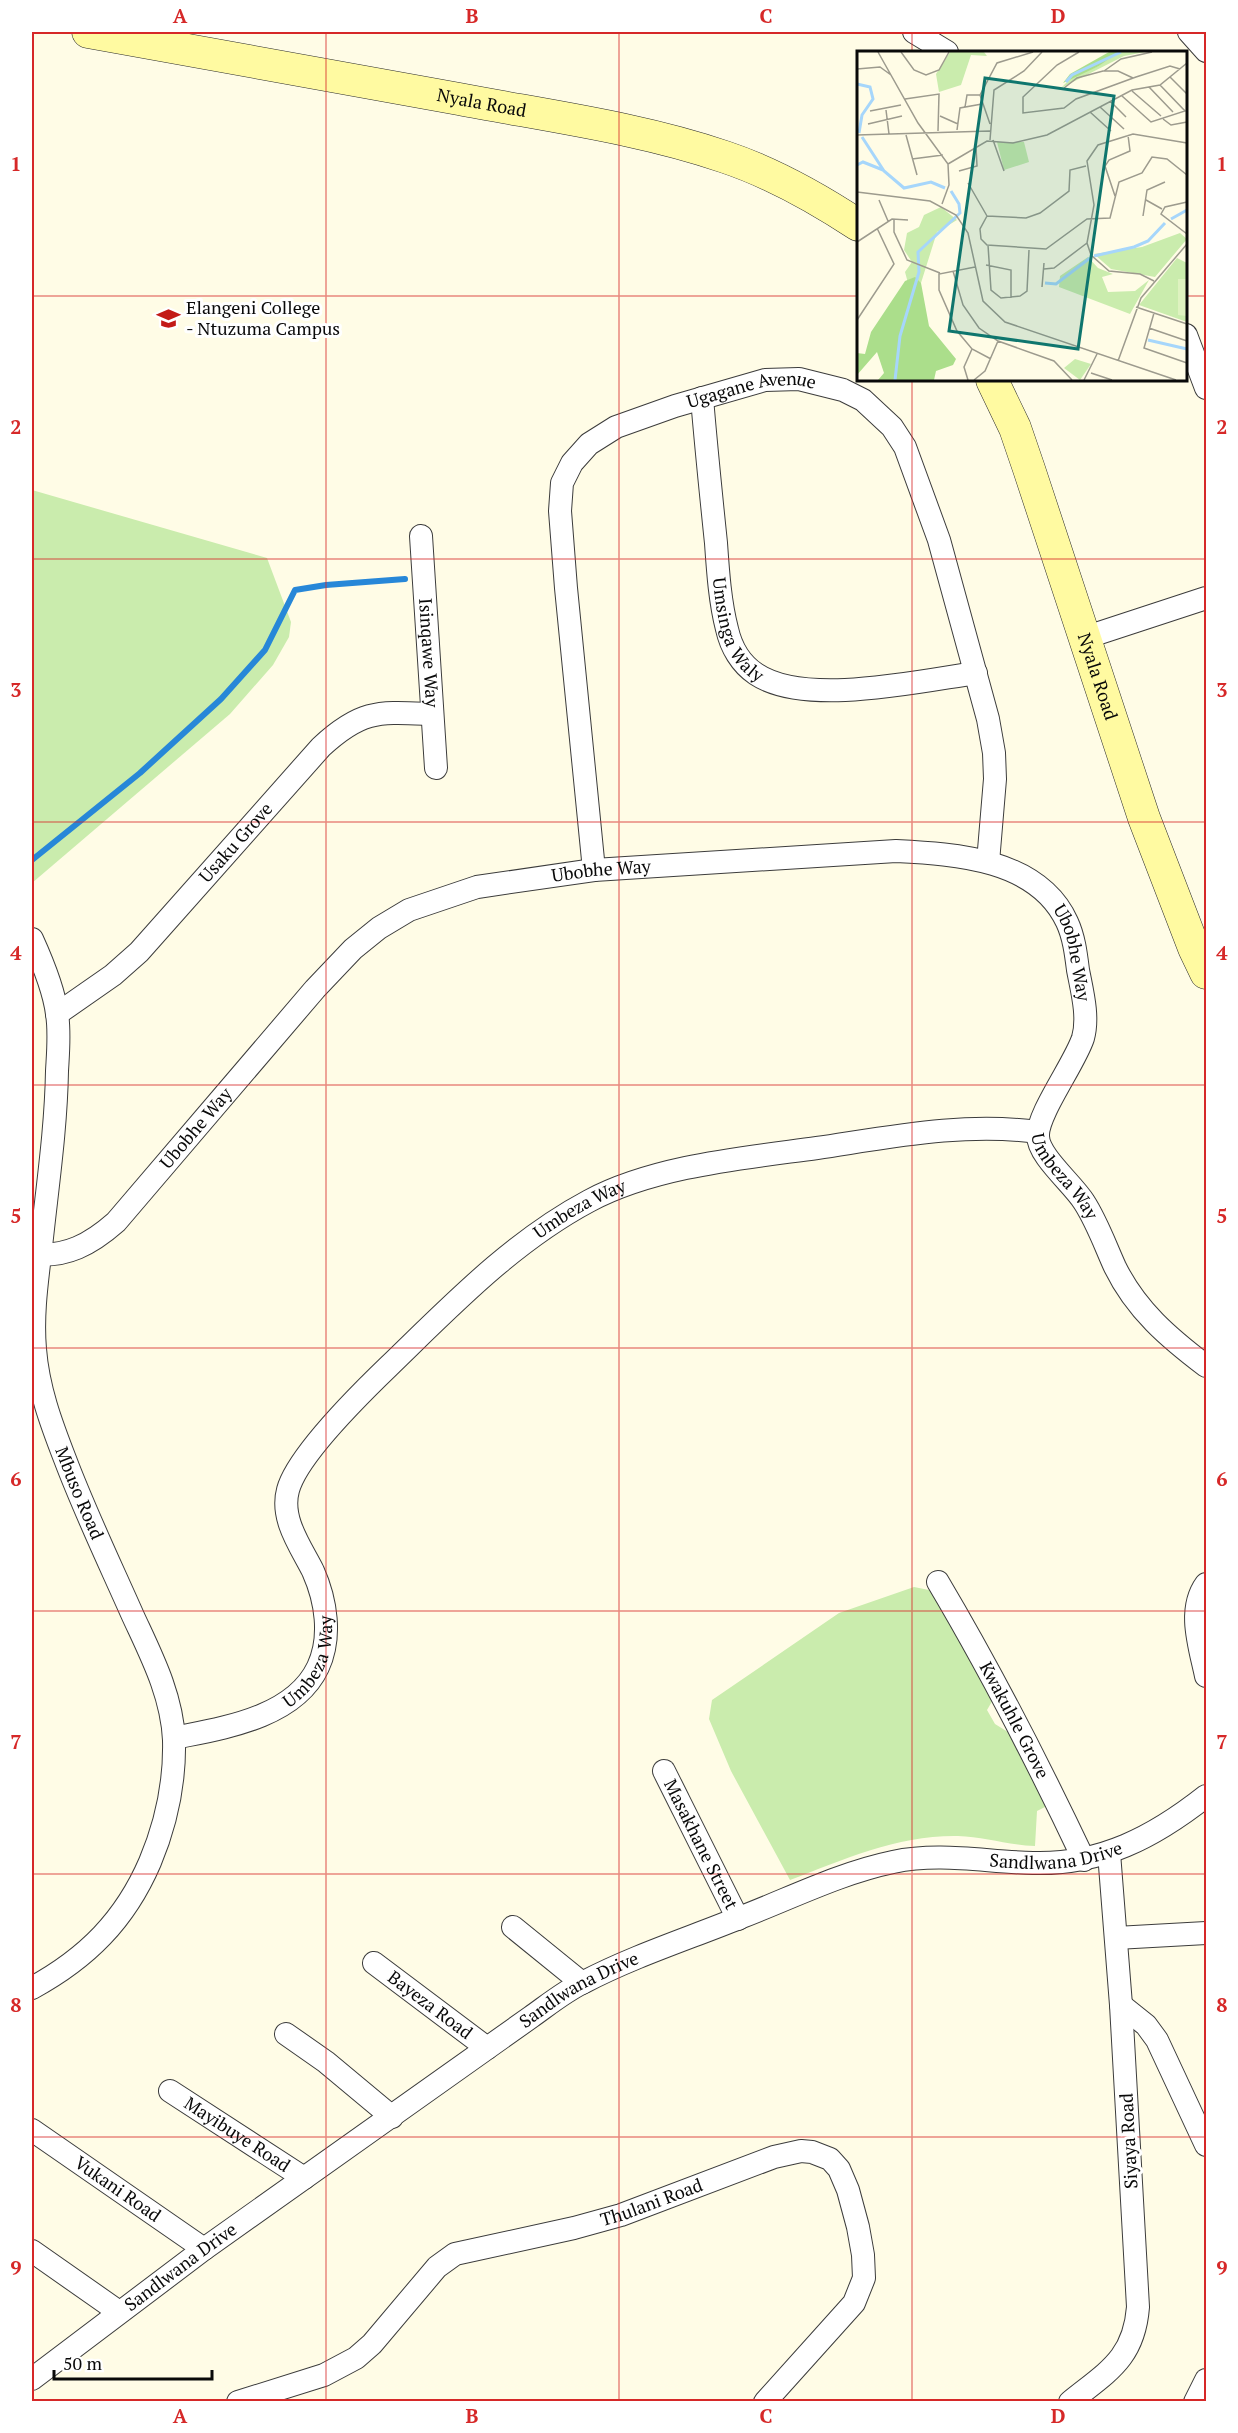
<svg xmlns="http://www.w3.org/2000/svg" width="1238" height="2433" font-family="'PT Serif',serif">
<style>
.green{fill:#caecad}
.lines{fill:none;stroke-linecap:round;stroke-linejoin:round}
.stream{stroke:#2787d8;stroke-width:6}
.street-casing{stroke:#3c3c3c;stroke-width:24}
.secondary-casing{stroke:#2b2b2b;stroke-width:33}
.street{stroke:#fff;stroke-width:22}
.secondary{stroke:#fffaa1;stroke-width:32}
.grid{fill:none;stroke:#d62828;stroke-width:1.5;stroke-opacity:0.55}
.labels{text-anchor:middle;stroke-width:6;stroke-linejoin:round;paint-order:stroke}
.street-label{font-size:18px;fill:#090909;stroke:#fff}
.poi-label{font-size:18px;fill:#090909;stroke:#fff;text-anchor:start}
.inset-river{fill:none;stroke:#a6d6fb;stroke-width:3}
.inset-road{fill:none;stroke:#9d9b8e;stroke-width:1.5}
.view{fill:#0f766e;fill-opacity:0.15;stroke:#0f766e;stroke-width:3}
.inset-edge{fill:none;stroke:#090909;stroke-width:3}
.neatline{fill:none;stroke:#d62828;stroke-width:2}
.grid-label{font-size:20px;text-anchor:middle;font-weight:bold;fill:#d62828}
</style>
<rect width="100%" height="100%" fill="#fffce6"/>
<g class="green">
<polygon points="32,490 267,558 291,622 289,637 273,665 230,714 32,883"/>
<path d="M914 1587 934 1591 994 1698 987 1710 995 1724 1016 1737 1049 1805 1037 1811 1035 1846C1009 1845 984 1837 958 1836 898 1835 845 1859 790 1880L731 1771 709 1719 712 1700 839 1613Z"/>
</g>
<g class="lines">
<polyline class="stream" points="32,860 140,773 221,699 265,650 295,590 326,585 405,579"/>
<defs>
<g id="street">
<polyline points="914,32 947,52"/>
<polyline points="1189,32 1206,51"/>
<polyline points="1186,335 1206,388"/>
<path id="s1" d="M702 398C706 446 711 495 716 543 718 572 720 602 727 629 731 647 741 664 756 674 805 707 920 681 976 673"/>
<path id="s2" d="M421 536 436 768"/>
<polyline points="1084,638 1206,598"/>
<path id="s3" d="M594 870 566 588 560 511 562 483 572 463 589 444 616 427 675 406 765 380 799 379 843 390 863 400 892 427 905 447 939 540 988 719 994 753 995 779 988 862"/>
<path id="s4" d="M32 939C42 961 54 989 57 1014 60 1032 58 1053 57 1071 56 1130 47 1189 41 1247 37 1281 32 1315 35 1349 38 1388 51 1423 65 1459 85 1512 110 1564 133 1616 151 1655 172 1695 174 1740 175 1781 166 1824 150 1862 125 1920 87 1958 32 1988"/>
<path id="s5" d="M57 1014 113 975 139 952 321 747C362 709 379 712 432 714"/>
<path id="s6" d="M32 1254C66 1258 91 1244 116 1222L315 989 353 949 379 928 409 910 477 887 594 870 896 851C956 854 1038 859 1067 922 1074 937 1076 954 1078 970 1082 991 1089 1017 1083 1038 1075 1063 1037 1114 1038 1136 1038 1156 1073 1184 1084 1202 1097 1222 1105 1245 1115 1267 1136 1310 1169 1338 1206 1366"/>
<path id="s7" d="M938 1582C992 1673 1039 1765 1084 1860"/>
<path d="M1206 1584C1187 1610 1200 1647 1206 1676"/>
<path id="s8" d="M174 1738C223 1728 294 1718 318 1667 332 1637 326 1600 313 1571 301 1547 280 1519 288 1490 297 1456 362 1392 389 1366 451 1306 512 1242 589 1201 654 1166 744 1158 817 1148 891 1137 963 1122 1038 1132"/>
<path id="s9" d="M664 1771 738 1919"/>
<polyline points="513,1927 582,1983"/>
<polyline points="1116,1938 1206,1933"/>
<path id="s10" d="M374 1963 487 2048"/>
<polyline points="1121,2005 1146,2025 1157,2040 1206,2145"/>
<polyline points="286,2034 326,2062 392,2117"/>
<path id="s11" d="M170 2091 304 2178"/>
<path id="s12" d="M32 2130 204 2249"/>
<polyline points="32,2251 119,2312"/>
<path id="s13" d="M32 2379 204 2249 531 2017C548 2005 565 1991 584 1982 634 1956 687 1939 739 1918 789 1899 840 1873 893 1862 940 1852 985 1862 1033 1863 1101 1865 1154 1837 1206 1796"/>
<path id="s14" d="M238 2402 324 2375 356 2358 372 2344 437 2267 455 2254 574 2228 621 2215 774 2157 801 2151 812 2152 830 2159 839 2169 848 2190 858 2227 863 2255 864 2278 854 2303 765 2402"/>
<path d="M1070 2402C1107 2372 1134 2359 1138 2307L1121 2005 1109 1853"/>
<polyline points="1195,2402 1206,2380"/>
</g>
<g id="secondary">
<path id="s15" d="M88 32C212 54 336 76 459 99 548 116 640 128 725 157 773 173 817 198 858 225"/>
<path id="s16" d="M992 380 1015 428 1029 469 1144 818 1194 948 1206 973"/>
</g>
</defs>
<use href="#street" class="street-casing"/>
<use href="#secondary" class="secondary-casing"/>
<use href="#street" class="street"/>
<use href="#secondary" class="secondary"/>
</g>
<path class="grid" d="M326 32V2402M619 32V2402M912 32V52M32 296H858M1186 296H1206M912 380V2402M32 559H1206M32 822H1206M32 1085H1206M32 1348H1206M32 1611H1206M32 1874H1206M32 2137H1206"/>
<defs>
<symbol id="university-bare" viewBox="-9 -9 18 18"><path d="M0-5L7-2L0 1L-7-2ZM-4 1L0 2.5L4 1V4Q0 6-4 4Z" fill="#c31a18" stroke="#fff" stroke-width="2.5" paint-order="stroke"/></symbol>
</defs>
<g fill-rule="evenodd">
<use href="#university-bare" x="152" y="302" width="33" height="33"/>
</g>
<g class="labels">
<g class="street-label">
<text dy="6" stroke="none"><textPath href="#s15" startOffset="400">Nyala Road</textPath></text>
<text dy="6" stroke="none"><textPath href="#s3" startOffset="610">Ugagane Avenue</textPath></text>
<text dy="6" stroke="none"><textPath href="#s1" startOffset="237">Umsinga Waly</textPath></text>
<text dy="6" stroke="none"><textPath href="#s2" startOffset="117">Isinqawe Way</textPath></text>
<text dy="6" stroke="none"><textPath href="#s16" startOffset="315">Nyala Road</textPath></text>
<text dy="6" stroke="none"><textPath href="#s5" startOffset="249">Usaku Grove</textPath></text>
<text dy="6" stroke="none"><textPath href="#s6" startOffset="720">Ubobhe Way</textPath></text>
<text dy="6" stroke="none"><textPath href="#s6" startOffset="1242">Ubobhe Way</textPath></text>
<text dy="6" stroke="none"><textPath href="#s6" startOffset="216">Ubobhe Way</textPath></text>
<text dy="6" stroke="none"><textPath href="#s6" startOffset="1486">Umbeza Way</textPath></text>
<text dy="6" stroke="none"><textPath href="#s8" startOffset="762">Umbeza Way</textPath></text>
<text dy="6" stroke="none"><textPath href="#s4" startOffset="567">Mbuso Road</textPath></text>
<text dy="6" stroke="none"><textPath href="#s8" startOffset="168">Umbeza Way</textPath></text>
<text dy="6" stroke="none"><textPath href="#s7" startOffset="158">Kwakuhle Grove</textPath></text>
<text dy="6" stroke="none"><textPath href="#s9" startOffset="82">Masakhane Street</textPath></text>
<text dy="6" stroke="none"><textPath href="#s13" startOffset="1176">Sandlwana Drive</textPath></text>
<text dy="6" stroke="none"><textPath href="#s13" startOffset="672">Sandlwana Drive</textPath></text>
<text dy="6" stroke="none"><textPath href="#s10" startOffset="70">Bayeza Road</textPath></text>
<text dy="6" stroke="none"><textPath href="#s11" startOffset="80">Mayibuye Road</textPath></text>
<text transform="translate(1129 2141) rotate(-93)" y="6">Siyaya Road</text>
<text dy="6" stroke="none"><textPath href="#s12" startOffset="104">Vukani Road</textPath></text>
<text dy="6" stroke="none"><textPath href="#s14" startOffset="474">Thulani Road</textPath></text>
<text dy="6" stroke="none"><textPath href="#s13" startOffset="186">Sandlwana Drive</textPath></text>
</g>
<g class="poi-label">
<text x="186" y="314">Elangeni College<tspan x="186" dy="21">- Ntuzuma Campus</tspan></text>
</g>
</g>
<g transform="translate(857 51)">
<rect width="330" height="330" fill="#fffce6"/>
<path d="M93 1H127L130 5 114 4 104 34 82 41 79 23ZM258 1H288L267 5 204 37 216 25 242 15ZM140 91H167L172 111 147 119ZM84 156 100 169 80 181 64 232H51L48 221 55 211 47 199 50 182 62 176 67 164ZM323 182 330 188 298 226 254 218 237 203 285 196ZM231 206 241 217 256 223 245 226 251 241 278 240 292 229 273 263 202 236 203 225ZM320 207 330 212V271L282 254ZM218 308 234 313 223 329 207 317Z" fill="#caecad"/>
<path d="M252 1H261L242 15 206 32 213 23ZM58 226 64 232 72 275 99 308 96 314 79 320 77 329H21L27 322 20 301 0 324V302L8 303 14 281 48 230Z" fill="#abde8b"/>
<path d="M321 228H330V265L321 264Z" fill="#def2c0"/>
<path class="inset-river" d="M209 31 215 24 264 1M0 33 13 36 16 48 5 64 2 82M5 86 27 120 47 137 74 131 88 137M0 114 6 111 26 119M314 168 330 159M237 205 277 196 291 190 308 172M188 232 199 233 233 207M291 289 330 298M38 329 43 285 62 221 61 201 103 162 102 153 94 140"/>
<path class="inset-road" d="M21 1 61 72 91 113 92 134 85 153M44 1 57 19 69 24 82 19 92 1M222 1 200 14 166 46V62L207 57 219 48 279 26 313 15 323 18M0 18 23 16 34 24M247 20 264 8 295 1M313 26 330 43M292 36 316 61M207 37 220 27 246 20H261L276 27M275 40 304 65M123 44 140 12 176 1M123 44 133 73M265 45 294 71 328 60 303 34M48 48 82 43 81 80M253 50 269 66M108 56 110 44H123M243 56 267 78M29 59 32 83M13 60 44 54M233 61 254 80M83 65 101 73M306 68 314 74 330 71M11 73 45 65M100 79 103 57 125 53M0 84 133 80M49 84 60 124M133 89 137 39 167 20 185 1M136 89 147 120M55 108 86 104M91 113 130 90 156 92 190 84 275 39 303 34 330 12M102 120 120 115 119 96M111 132 130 165M0 141 73 150 99 164 111 182 126 250 148 271 319 329M258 145 248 115 252 109 273 100 271 84M22 149 31 170M289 149 305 158M330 151 308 156 304 163 330 183M130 165 123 178 124 188 130 194 189 198 230 168 253 167 262 131 285 122 295 106 310 108 330 124M130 165 169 167 183 162 212 140 213 119 229 115M286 165 290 139 308 131M37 168V181L50 209 83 222M0 191 35 168 51 169M131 194 134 239 144 247 163 245 170 240 172 199M129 214 154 219V247M118 216 82 223V239L100 280 115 298 134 308M187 218 197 217 230 192M96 220 106 254 122 277 141 290 197 310 215 329M297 230 283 223 252 220 234 204 230 192 237 154 230 110 241 94 276 83 330 92M185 236 187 212M279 256 330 273M297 262 287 297 330 312M0 269 37 213 20 177M292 277 330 290M261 310 284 247 330 193M234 322 255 329M111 329 107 316 115 298M117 329 128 320 141 290M227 329 240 303"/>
<path class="view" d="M128 27 257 45 221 298 92 280Z"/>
<rect width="330" height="330" class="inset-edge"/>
</g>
<rect width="1238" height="2433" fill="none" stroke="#ffffff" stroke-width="66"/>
<path d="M54 2370v9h158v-9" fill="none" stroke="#090909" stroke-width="3"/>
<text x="63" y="2370" font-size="18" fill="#090909" stroke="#ffffff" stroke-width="4.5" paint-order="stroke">50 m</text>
<rect x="33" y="33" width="1172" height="2367" class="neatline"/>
<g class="grid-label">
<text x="180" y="23">A</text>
<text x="472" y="23">B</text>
<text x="766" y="23">C</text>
<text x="1058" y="23">D</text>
<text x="16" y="171">1</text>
<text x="1222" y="171">1</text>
<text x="16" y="434">2</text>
<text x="1222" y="434">2</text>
<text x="16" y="697">3</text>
<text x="1222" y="697">3</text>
<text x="16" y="960">4</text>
<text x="1222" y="960">4</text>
<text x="16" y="1223">5</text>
<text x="1222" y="1223">5</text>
<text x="16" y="1486">6</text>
<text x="1222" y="1486">6</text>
<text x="16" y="1749">7</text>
<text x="1222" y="1749">7</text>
<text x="16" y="2012">8</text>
<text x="1222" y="2012">8</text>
<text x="16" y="2275">9</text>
<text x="1222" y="2275">9</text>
<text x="180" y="2423">A</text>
<text x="472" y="2423">B</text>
<text x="766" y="2423">C</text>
<text x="1058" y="2423">D</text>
</g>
</svg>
